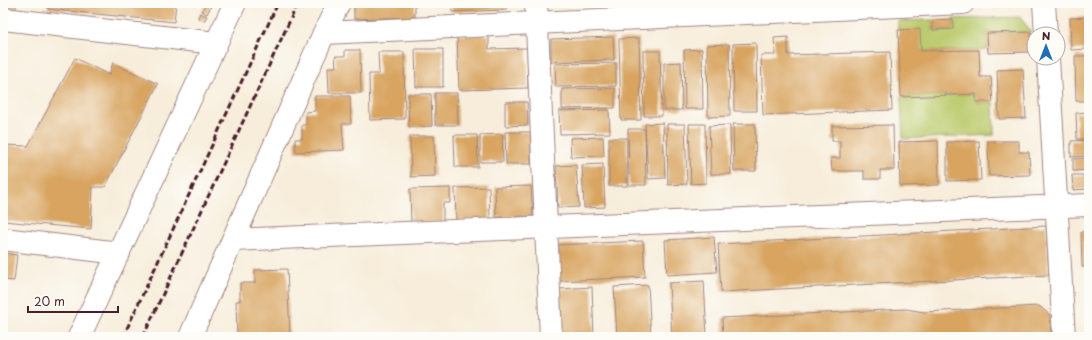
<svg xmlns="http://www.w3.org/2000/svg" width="1092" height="340" font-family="'Playpen Sans',sans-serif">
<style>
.green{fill:#bbcb6d;stroke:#82754c}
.building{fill:#d8a460}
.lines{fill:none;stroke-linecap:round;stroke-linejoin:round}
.minor-casing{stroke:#a08682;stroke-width:24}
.minor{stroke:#fff;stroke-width:22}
.rail{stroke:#4a1f2b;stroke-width:3;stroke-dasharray:6 3;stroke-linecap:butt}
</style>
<rect width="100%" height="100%" fill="#fdfcf7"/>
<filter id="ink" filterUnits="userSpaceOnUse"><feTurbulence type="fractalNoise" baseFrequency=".025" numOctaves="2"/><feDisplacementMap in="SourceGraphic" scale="8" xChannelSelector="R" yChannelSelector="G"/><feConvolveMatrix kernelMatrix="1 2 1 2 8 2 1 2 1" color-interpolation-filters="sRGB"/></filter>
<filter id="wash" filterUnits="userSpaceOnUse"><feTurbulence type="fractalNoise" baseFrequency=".012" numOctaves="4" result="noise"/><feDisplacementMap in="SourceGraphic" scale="16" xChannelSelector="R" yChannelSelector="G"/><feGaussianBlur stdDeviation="0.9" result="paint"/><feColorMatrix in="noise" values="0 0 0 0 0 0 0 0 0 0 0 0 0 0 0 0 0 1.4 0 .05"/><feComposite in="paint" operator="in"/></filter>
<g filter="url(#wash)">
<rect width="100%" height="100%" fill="#f7edda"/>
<g class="green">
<polygon points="1020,17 1031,32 987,33 988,49 979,50 921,51 898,30 898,21 933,20 933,30 953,29 953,19"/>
<polygon points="976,94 977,102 993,102 994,135 903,139 901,97"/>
</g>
<g id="blocks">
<g class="building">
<polygon points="3,3 16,3 16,12 3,11"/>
<polygon points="48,3 176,3 174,22 48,9"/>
<polygon points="206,3 211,6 207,14 202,11"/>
<polygon points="354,3 415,3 415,17 354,19"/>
<polygon points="451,3 506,3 506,10 452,12"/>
<polygon points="645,3 681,3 681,5 645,7"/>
<polygon points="200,13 207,16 204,21 198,18"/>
<polygon points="1089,17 1089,49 1071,50 1070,18"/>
<polygon points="953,19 953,29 933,30 933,20"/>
<polygon points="920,29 921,51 979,50 980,77 991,77 993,102 976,102 976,94 901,97 898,30"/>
<polygon points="1031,32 1031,52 988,53 987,33"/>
<polygon points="457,35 489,35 489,49 527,48 528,88 459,90"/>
<polygon points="613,37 614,60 551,62 551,39"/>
<polygon points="788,37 788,55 890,52 892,110 763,115 761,55 775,55 774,38"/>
<polygon points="639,38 641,120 621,120 619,39"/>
<polygon points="756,43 757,111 734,111 733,44"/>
<polygon points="729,44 730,116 708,117 707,45"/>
<polygon points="415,49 443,49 443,87 416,87"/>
<polygon points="702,49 703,109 685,109 684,50"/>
<polygon points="345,50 360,50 361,93 329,93 328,67 336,67 335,56 345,56"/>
<polygon points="643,51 660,51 662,116 644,116"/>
<polygon points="378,52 404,52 405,119 370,120 369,74 379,74"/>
<polygon points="1075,56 1089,56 1089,101 1076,101"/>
<polygon points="75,58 109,75 113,63 158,84 105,187 93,187 91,229 3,221 3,145 28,146"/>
<polygon points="681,62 682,110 664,110 664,63"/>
<polygon points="616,63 616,86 556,87 555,64"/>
<polygon points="1023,69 1026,118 999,119 997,70"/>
<polygon points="615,88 615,108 562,109 562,89"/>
<polygon points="435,93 457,93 458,125 435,125"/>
<polygon points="408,94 431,94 432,126 409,127"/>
<polygon points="315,96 350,96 351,124 342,124 344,150 296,152 295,139 302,139 302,125 306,125 306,112 315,111"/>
<polygon points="505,102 527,102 528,125 505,126"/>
<polygon points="609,110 610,133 560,134 559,111"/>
<polygon points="1089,112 1089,139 1077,139 1076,113"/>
<polygon points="663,123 665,178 648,179 645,124"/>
<polygon points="667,124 685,124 687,184 668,185"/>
<polygon points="689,124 705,124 706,183 691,184"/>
<polygon points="733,124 755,124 756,171 734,171"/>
<polygon points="730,125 731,174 711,174 709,126"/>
<polygon points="893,125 894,170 880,170 880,179 864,179 864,171 832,171 831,158 840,158 840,141 832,141 832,126"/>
<polygon points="628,129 645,129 646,185 629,185"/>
<polygon points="505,132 531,132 531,164 506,164"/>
<polygon points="502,134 503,162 480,162 480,135"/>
<polygon points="454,135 477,135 478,167 455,167"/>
<polygon points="410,136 434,136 435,176 411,177"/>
<polygon points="603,137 604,156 571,157 570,138"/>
<rect x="609" y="138" width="18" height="48"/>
<polygon points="1089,140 1089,156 1071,157 1071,141"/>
<polygon points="938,141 939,185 900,186 899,142"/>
<polygon points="979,141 981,180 947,181 947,142"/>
<polygon points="988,141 1019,141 1019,152 1029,152 1030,175 989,176"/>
<polygon points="1089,158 1089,170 1073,171 1073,159"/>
<polygon points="603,164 605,207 584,208 582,165"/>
<polygon points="576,165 579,207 558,208 556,166"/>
<polygon points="1072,175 1089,175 1089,189 1073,190"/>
<polygon points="531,186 533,216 496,217 495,187"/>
<polygon points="489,187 490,219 456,220 455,188"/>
<polygon points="450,188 450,203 443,203 443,222 411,223 410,189"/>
<polygon points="1046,226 1049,275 721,292 718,244"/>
<polygon points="1089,231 1089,267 1082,267 1081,232"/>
<polygon points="714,237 717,272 667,275 665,240"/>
<polygon points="643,241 645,277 559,281 557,245"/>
<polygon points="3,253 17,255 14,281 3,280"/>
<polygon points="287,269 290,337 237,337 236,301 240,301 240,283 255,283 255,270"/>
<polygon points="704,281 707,337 672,337 669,283"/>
<polygon points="648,285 651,337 617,337 614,287"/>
<polygon points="592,287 594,337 562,337 560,289"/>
<polygon points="1039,306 1050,315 1051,337 723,337 722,318 906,309 924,312"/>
</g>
</g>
</g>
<g filter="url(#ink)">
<use href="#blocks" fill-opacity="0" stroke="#a08682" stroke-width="1"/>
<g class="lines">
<defs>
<g id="minor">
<polyline points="536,3 551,337"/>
<polyline points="1044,3 1046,34"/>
<polyline points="3,19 216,43"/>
<polyline points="324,33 963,3"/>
<polyline points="1048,58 1064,337"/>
<polyline points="3,239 119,253"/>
<polyline points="233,240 1089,205"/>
<polyline points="79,337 235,3"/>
<polyline points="190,337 324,33 339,3"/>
</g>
</defs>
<use href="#minor" class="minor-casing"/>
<use href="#minor" class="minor"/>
<g class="rail">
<polyline points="123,337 278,3"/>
<polyline points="143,337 298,3"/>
</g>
</g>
</g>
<rect width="1092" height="340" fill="none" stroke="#fdfcf7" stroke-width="16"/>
<g transform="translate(1046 46)"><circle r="19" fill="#fdfcf7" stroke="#b5a4a5"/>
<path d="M0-3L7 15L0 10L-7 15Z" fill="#1f6fb2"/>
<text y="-6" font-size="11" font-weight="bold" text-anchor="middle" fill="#4a1f2b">N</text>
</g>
<path d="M28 306v6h90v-6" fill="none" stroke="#4a1f2b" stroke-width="2"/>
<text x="34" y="306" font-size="12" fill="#4a1f2b" stroke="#fdfcf7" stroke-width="3" paint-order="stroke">20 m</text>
</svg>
